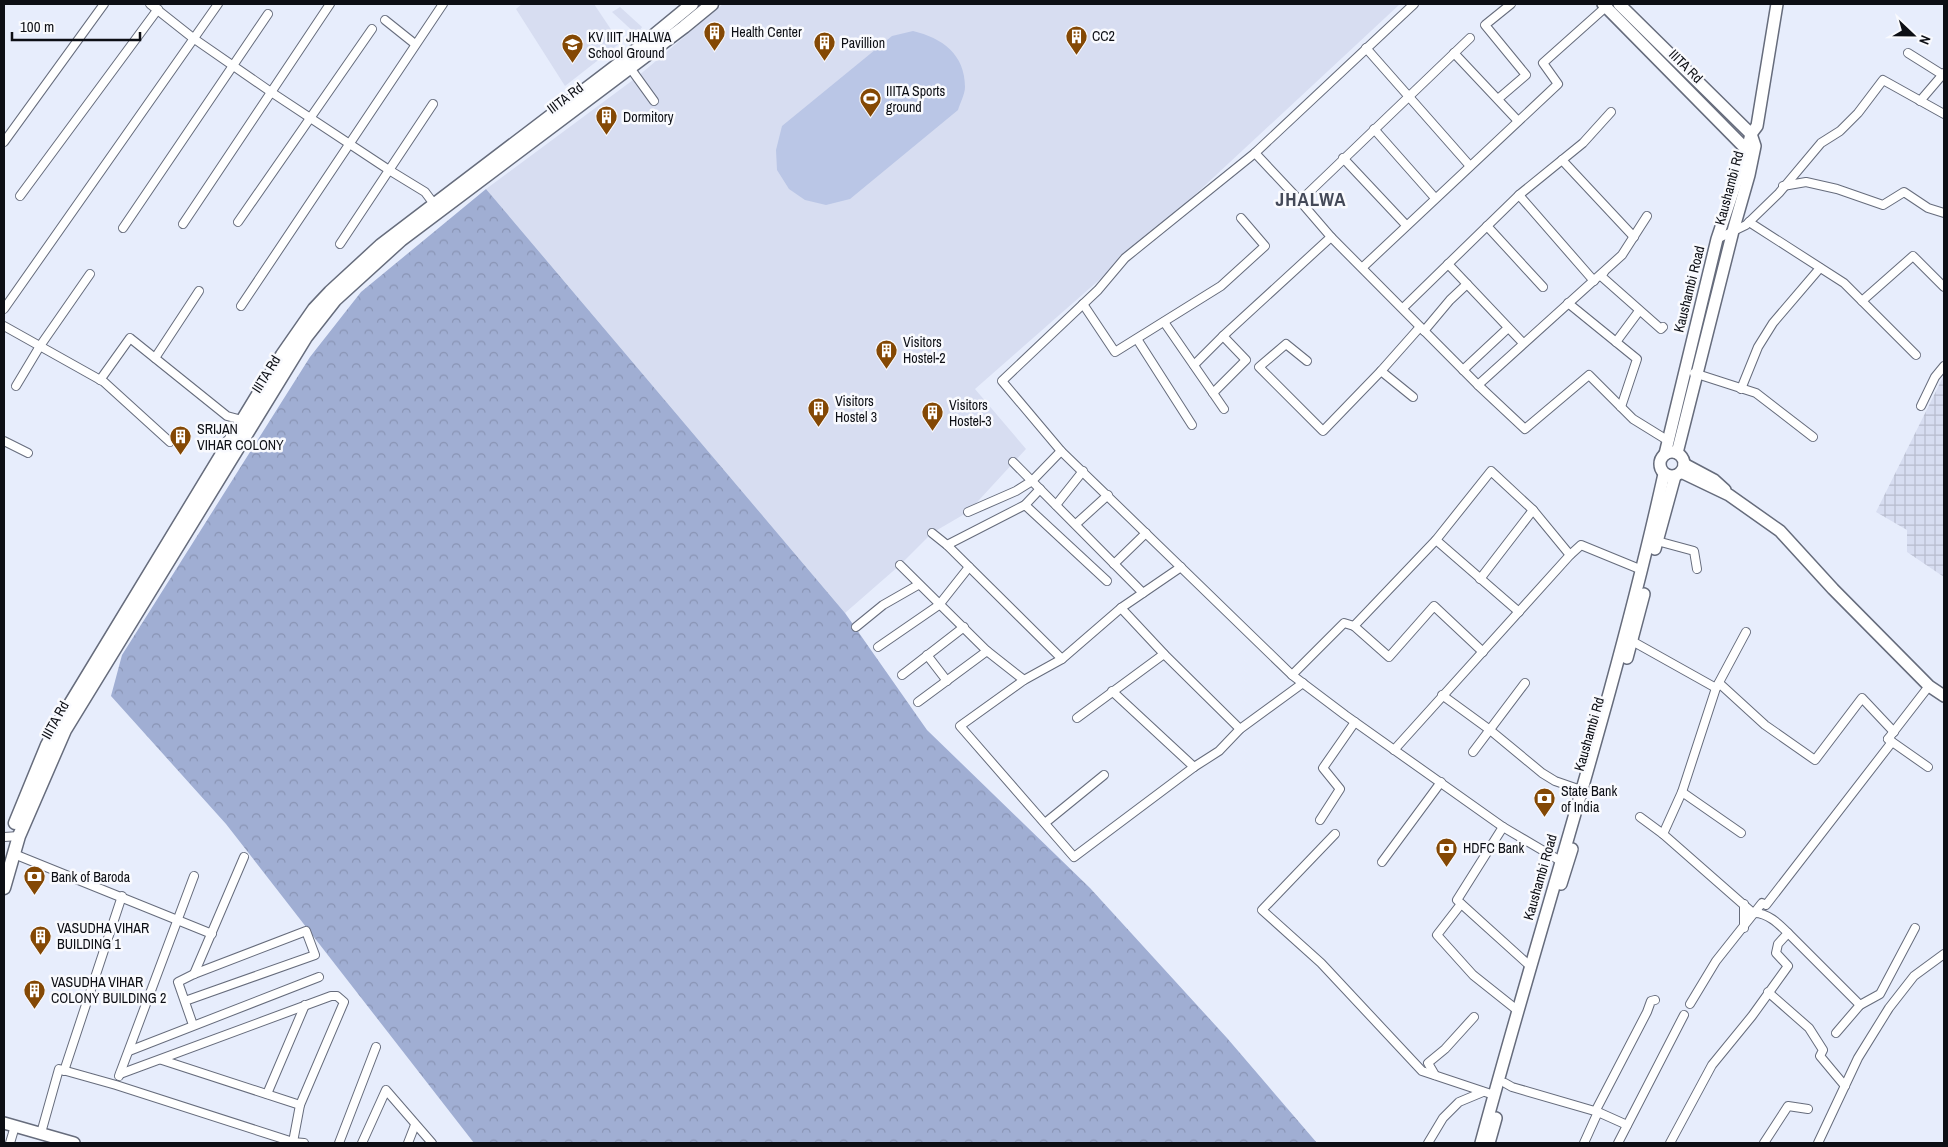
<svg xmlns="http://www.w3.org/2000/svg" width="1948" height="1147" font-family="'Archivo Narrow',sans-serif">
<style>
.built{fill:#d7ddf1}
.industrial{fill:url(#industrial-grid)}
.forest{fill:url(#forest-crowns)}
.pitch{fill:#bac6e6}
.lines{fill:none;stroke-linecap:round;stroke-linejoin:round}
.street-casing{stroke:#666c7c;stroke-width:10}
.secondary-casing{stroke:#666c7c;stroke-width:14}
.primary-casing{stroke:#666c7c;stroke-width:15}
.street{stroke:#fff;stroke-width:8}
.secondary{stroke:#fff;stroke-width:11}
.primary{stroke:#fff;stroke-width:12}
.labels{text-anchor:middle;stroke-width:5;stroke-linejoin:round;paint-order:stroke}
.poi-label{font-size:14px;fill:#0d0f15;stroke:#f9fafe;text-anchor:start}
.street-label{font-size:14px;fill:#0d0f15;stroke:#f9fafe}
.district-label{font-size:19px;font-weight:bold;letter-spacing:1px;fill:#444958;stroke:#f9fafe}
</style>
<defs>
<pattern id="industrial-grid" width="8" height="8" patternUnits="userSpaceOnUse" patternTransform="scale(1.25)"><rect width="8" height="8" fill="#d7ddf1"/><path d="M0 4h8M4 0v8" fill="none" stroke="#b7bcce"/></pattern>
<pattern id="forest-crowns" width="20" height="18" patternUnits="userSpaceOnUse" patternTransform="scale(1.25)"><rect width="20" height="18" fill="#a0aed3"/><path d="M2 6a3 3 0 1 1 6 0M12 15a3 3 0 1 1 6 0" fill="none" stroke="#8994b4"/></pattern>
</defs>
<rect width="100%" height="100%" fill="#e7edfc"/>
<g class="built">
<polygon points="522,4 594,4 620,43 565,86 516,9"/>
<polygon points="723,4 1400,4 1172,216 975,389 1026,449 968,512 932,533 900,565 845,613 486,189 637,77"/>
<polygon points="620,7 642,27 637,35 612,12"/>
</g>
<polygon class="industrial" points="1944,375 1944,577 1907,552 1907,530 1876,512"/>
<polygon class="forest" points="486,189 845,613 927,730 1090,888 1227,1038 1317,1143 474,1143 226,824 111,696 122,655 310,357 361,292"/>
<path class="pitch" d="M913 31C942 38 965 54 965 87 965 94 960 103 958 110L850 199 826 205 805 200 789 189 777 170 776 150 782 126 892 36Z"/>
<g class="lines">
<defs>
<g id="street">
<polyline points="150,4 193,38 271,92 389,170 425,192 434,204"/>
<polyline points="1414,4 1255,153 1125,258 1098,290 1002,381 1061,451 1292,675 1345,715 1503,827 1564,863"/>
<polyline points="385,20 415,44"/>
<polyline points="1366,48 1470,166"/>
<polyline points="1454,53 1518,121"/>
<polyline points="1908,53 1943,75"/>
<polyline points="628,65 654,101"/>
<polyline points="1498,99 1526,75 1485,25 1511,4"/>
<polyline points="1920,101 1944,73"/>
<polyline points="1374,129 1435,198"/>
<polyline points="4,142 104,4"/>
<polyline points="1255,153 1300,201 1331,237 1478,385 1525,429 1589,375 1633,419 1667,440"/>
<polyline points="1343,158 1406,225"/>
<polyline points="1562,160 1634,237"/>
<polyline points="1783,186 1806,182 1837,189 1883,205 1904,192 1928,208 1944,213"/>
<polyline points="1519,195 1594,281"/>
<polyline points="20,196 158,9"/>
<polyline points="1300,201 1470,38"/>
<polyline points="238,222 372,29"/>
<polyline points="1749,222 1844,283 1916,355"/>
<polyline points="183,224 330,4"/>
<polyline points="1487,226 1543,287"/>
<polyline points="123,228 268,14"/>
<polyline points="1717,239 1746,225 1779,193 1821,143 1840,131 1858,113 1883,80 1944,114"/>
<polyline points="340,244 433,104"/>
<polyline points="1448,264 1523,343"/>
<polyline points="1363,267 1558,84 1543,63 1608,5"/>
<polyline points="1604,272 1601,276 1661,329 1663,327"/>
<polyline points="1862,301 1913,256 1944,287"/>
<polyline points="1568,303 1637,359 1621,407"/>
<polyline points="1083,304 1115,352 1221,286 1265,246 1241,218"/>
<polyline points="241,306 443,4"/>
<polyline points="1403,308 1519,195 1583,143 1611,112"/>
<polyline points="4,309 218,4"/>
<polyline points="1164,322 1213,393"/>
<polyline points="4,326 104,382 170,442"/>
<polyline points="1424,331 1450,300 1467,284"/>
<polyline points="1137,339 1192,425"/>
<polyline points="1616,342 1639,311"/>
<polyline points="155,358 199,291"/>
<polyline points="1307,361 1286,344 1259,367 1323,431 1381,371 1420,327"/>
<polyline points="1194,365 1223,336"/>
<polyline points="1463,370 1508,328"/>
<polyline points="1381,371 1413,397"/>
<polyline points="1694,373 1756,393 1813,437"/>
<polyline points="100,380 130,338 227,416 242,420"/>
<polyline points="1478,385 1622,255 1647,216"/>
<polyline points="16,386 40,346 90,274"/>
<polyline points="1741,389 1758,347 1773,323 1820,268"/>
<polyline points="1921,406 1935,377 1944,366"/>
<polyline points="1224,409 1213,393 1246,360 1223,336 1331,237"/>
<polyline points="4,441 28,453"/>
<polyline points="1013,462 1143,593"/>
<polyline points="1025,505 1040,489"/>
<polyline points="1056,505 1083,471"/>
<polyline points="968,512 1016,491 1032,481 1061,451"/>
<polyline points="1076,524 1108,495"/>
<polyline points="932,533 947,545 1062,659"/>
<polyline points="1436,540 1519,612"/>
<polyline points="1657,541 1694,551 1697,569"/>
<polyline points="947,545 1025,505 1107,581"/>
<polyline points="1114,564 1146,533"/>
<polyline points="900,565 987,651 1024,680"/>
<polyline points="1181,567 1121,608 1062,659 1024,680 960,726 1074,857 1194,767 1219,751 1240,729 1303,683"/>
<polyline points="1480,579 1533,510"/>
<polyline points="1121,608 1164,654 1240,729"/>
<polyline points="1354,626 1389,657 1434,606 1483,652"/>
<polyline points="856,627 883,605 918,585"/>
<polyline points="1632,641 1716,688 1719,683 1765,725 1815,760 1862,698 1894,732"/>
<polyline points="878,647 939,605 969,567"/>
<polyline points="927,655 947,681"/>
<polyline points="902,675 964,627"/>
<polyline points="1292,675 1344,623 1354,626 1436,540 1491,471 1533,510 1570,555"/>
<polyline points="1112,691 1194,767"/>
<polyline points="1442,695 1490,730 1542,773 1555,781 1581,790"/>
<polyline points="918,702 987,651"/>
<polyline points="1077,718 1164,654"/>
<polyline points="1888,739 1928,767"/>
<polyline points="1394,750 1570,555 1581,545 1642,570"/>
<polyline points="1473,752 1525,683"/>
<polyline points="1682,792 1741,833"/>
<path d="M1640 817 1663 834 1753 913C1767 912 1779 924 1788 933L1778 944 1776 953 1788 966 1752 1016 1712 1065 1670 1143"/>
<polyline points="1320,820 1340,789 1323,768 1355,722"/>
<polyline points="1045,823 1104,775"/>
<polyline points="1503,827 1457,900 1530,966"/>
<polyline points="1335,834 1262,910 1321,963 1422,1071 1494,1095"/>
<polyline points="1663,834 1682,792 1716,688 1746,632"/>
<polyline points="4,837 19,836"/>
<polyline points="14,854 212,934"/>
<polyline points="1382,862 1441,782"/>
<polyline points="1461,904 1437,935 1473,975 1517,1010"/>
<polyline points="1744,904 1744,928"/>
<polyline points="1788,933 1860,1005 1880,994 1915,928"/>
<polyline points="194,974 244,857"/>
<polyline points="1768,992 1809,1028 1823,1050 1820,1056 1845,1086"/>
<polyline points="185,1001 315,955 306,931 194,974 178,982 193,1025"/>
<polyline points="1690,1004 1716,961 1762,903 1766,905 1892,742 1888,739 1929,686"/>
<polyline points="1836,1033 1860,1005"/>
<polyline points="129,1051 319,977"/>
<polyline points="162,1060 300,1105"/>
<polyline points="64,1071 122,896"/>
<polyline points="120,1074 331,996 337,996 344,1002 300,1105 293,1142"/>
<polyline points="1435,1075 1428,1063 1445,1049 1474,1017"/>
<polyline points="119,1076 194,876"/>
<polyline points="1505,1083 1512,1087 1598,1112 1627,1125"/>
<polyline points="267,1094 305,1005"/>
<polyline points="41,1133 59,1069 116,1085 293,1142 304,1143"/>
<polyline points="10,1143 15,1126"/>
<polyline points="339,1143 376,1047"/>
<polyline points="362,1143 386,1090 432,1143"/>
<polyline points="408,1143 415,1125"/>
<polyline points="1428,1143 1443,1118 1459,1102 1483,1092"/>
<polyline points="1584,1143 1598,1112 1596,1110 1647,1012 1651,1001 1655,1000"/>
<polyline points="1618,1143 1684,1015"/>
<polyline points="1764,1143 1788,1106 1808,1109"/>
<polyline points="1818,1143 1858,1058 1889,1008 1914,976 1944,954"/>
</g>
<g id="secondary">
<polyline points="1603,4 1747,150"/>
<polyline points="1619,4 1751,134 1755,146 1749,175 1733,231 1677,453"/>
<circle cx="1672" cy="464" r="12"/>
<polyline points="1665,454 1717,239 1747,150 1751,134 1757,126 1777,4"/>
<polyline points="1684,464 1714,480 1725,490"/>
<polyline points="1681,472 1729,495 1780,531 1833,589 1929,686 1944,696"/>
<polyline points="1655,549 1675,476"/>
<polyline points="1627,658 1644,594"/>
<polyline points="1561,884 1572,849"/>
<polyline points="4,1123 74,1143"/>
<path d="M1481 1143C1541 920 1614 700 1664 474"/>
<polyline points="1489,1143 1496,1118"/>
</g>
<g id="primary">
<polyline points="15,823 47,745 61,719 282,355 314,309 330,292 381,245 624,60 692,4"/>
<polyline points="4,888 19,836 65,730 306,337 335,300 401,240 684,27 712,4"/>
</g>
</defs>
<use href="#street" class="street-casing"/>
<use href="#secondary" class="secondary-casing"/>
<use href="#primary" class="primary-casing"/>
<use href="#street" class="street"/>
<use href="#secondary" class="secondary"/>
<use href="#primary" class="primary"/>
</g>
<defs>
<symbol id="building-pin" viewBox="-11 -11 22 30"><path d="M0 17L-7.5 6A9.5 9.5 0 1 1 7.5 6Z" fill="#844804" stroke="#f9fafe"/><path d="M-4-6H4V6H1V3H-1V6H-4ZM-2.5-4.3h1.7v1.8h-1.7ZM.8-4.3h1.7v1.8H.8ZM-2.5-1h1.7V.8h-1.7ZM.8-1h1.7V.8H.8Z" fill="#fff"/></symbol>
<symbol id="school-pin" viewBox="-11 -11 22 30"><path d="M0 17L-7.5 6A9.5 9.5 0 1 1 7.5 6Z" fill="#844804" stroke="#f9fafe"/><path d="M0-5L7-2L0 1L-7-2ZM-4 1L0 2.5L4 1V4Q0 6-4 4Z" fill="#fff"/></symbol>
<symbol id="stadium-pin" viewBox="-11 -11 22 30"><path d="M0 17L-7.5 6A9.5 9.5 0 1 1 7.5 6Z" fill="#844804" stroke="#f9fafe"/><path d="M0-5a6.5 5 0 1 0 0 10a6.5 5 0 1 0 0-10ZM-3.5-1.8h7v3.6h-7Z" fill="#fff"/></symbol>
<symbol id="bank-pin" viewBox="-11 -11 22 30"><path d="M0 17L-7.5 6A9.5 9.5 0 1 1 7.5 6Z" fill="#844804" stroke="#f9fafe"/><path d="M-6-4H6V4H-6ZM0-2.3a2.3 2.3 0 1 0 0 4.6a2.3 2.3 0 1 0 0-4.6Z" fill="#fff"/></symbol>
</defs>
<g fill-rule="evenodd">
<use href="#building-pin" x="702" y="20" width="25" height="34"/>
<use href="#building-pin" x="1064" y="24" width="25" height="34"/>
<use href="#building-pin" x="812" y="30" width="25" height="34"/>
<use href="#school-pin" x="560" y="32" width="25" height="34"/>
<use href="#stadium-pin" x="858" y="86" width="25" height="34"/>
<use href="#building-pin" x="594" y="104" width="25" height="34"/>
<use href="#building-pin" x="874" y="338" width="25" height="34"/>
<use href="#building-pin" x="806" y="396" width="25" height="34"/>
<use href="#building-pin" x="920" y="400" width="25" height="34"/>
<use href="#building-pin" x="168" y="424" width="25" height="34"/>
<use href="#bank-pin" x="1532" y="786" width="25" height="34"/>
<use href="#bank-pin" x="1434" y="836" width="25" height="34"/>
<use href="#bank-pin" x="22" y="864" width="25" height="34"/>
<use href="#building-pin" x="28" y="924" width="25" height="34"/>
<use href="#building-pin" x="22" y="978" width="25" height="34"/>
</g>
<g class="labels">
<g class="poi-label">
<text x="731" y="37">Health Center</text>
<text x="1092" y="41">CC2</text>
<text x="588" y="42">KV IIIT JHALWA<tspan x="588" dy="16">School Ground</tspan></text>
<text x="841" y="48">Pavillion</text>
<text x="886" y="96">IIITA Sports<tspan x="886" dy="16">ground</tspan></text>
<text x="623" y="122">Dormitory</text>
<text x="903" y="347">Visitors<tspan x="903" dy="16">Hostel-2</tspan></text>
<text x="835" y="406">Visitors<tspan x="835" dy="16">Hostel 3</tspan></text>
<text x="949" y="410">Visitors<tspan x="949" dy="16">Hostel-3</tspan></text>
<text x="197" y="434">SRIJAN<tspan x="197" dy="16">VIHAR COLONY</tspan></text>
<text x="1561" y="796">State Bank<tspan x="1561" dy="16">of India</tspan></text>
<text x="1463" y="853">HDFC Bank</text>
<text x="51" y="882">Bank of Baroda</text>
<text x="57" y="933">VASUDHA VIHAR<tspan x="57" dy="16">BUILDING 1</tspan></text>
<text x="51" y="987">VASUDHA VIHAR<tspan x="51" dy="16">COLONY BUILDING 2</tspan></text>
</g>
<g class="street-label">
<text transform="translate(1686 66) rotate(45)" y="5">IIITA Rd</text>
<text transform="translate(565 98) rotate(-37)" y="5">IIITA Rd</text>
<text transform="translate(1729 188) rotate(-75)" y="5">Kaushambi Rd</text>
<text transform="translate(1689 289) rotate(-76)" y="5">Kaushambi Road</text>
<text transform="translate(266 374) rotate(-58)" y="5">IIITA Rd</text>
<text transform="translate(55 720) rotate(-61)" y="5">IIITA Rd</text>
<text transform="translate(1589 734) rotate(-74)" y="5">Kaushambi Rd</text>
<text transform="translate(1540 877) rotate(-74)" y="5">Kaushambi Road</text>
</g>
<g class="district-label">
<text x="1311" y="206">JHALWA</text>
</g>
</g>
<rect width="1948" height="1147" fill="none" stroke="#0d0f15" stroke-width="10"/>
<g transform="translate(1913 35) rotate(112)" stroke="#f9fafe" stroke-width="4" paint-order="stroke">
<path d="M0-4L9 19L0 12L-9 19Z" fill="#0d0f15"/>
<text y="-8" font-size="14" font-weight="bold" text-anchor="middle" fill="#0d0f15">N</text>
</g>
<path d="M12 32v8h128v-8" fill="none" stroke="#0d0f15" stroke-width="2.5"/>
<text x="20" y="32" font-size="15" fill="#0d0f15" stroke="#f9fafe" stroke-width="4" paint-order="stroke">100 m</text>
</svg>
